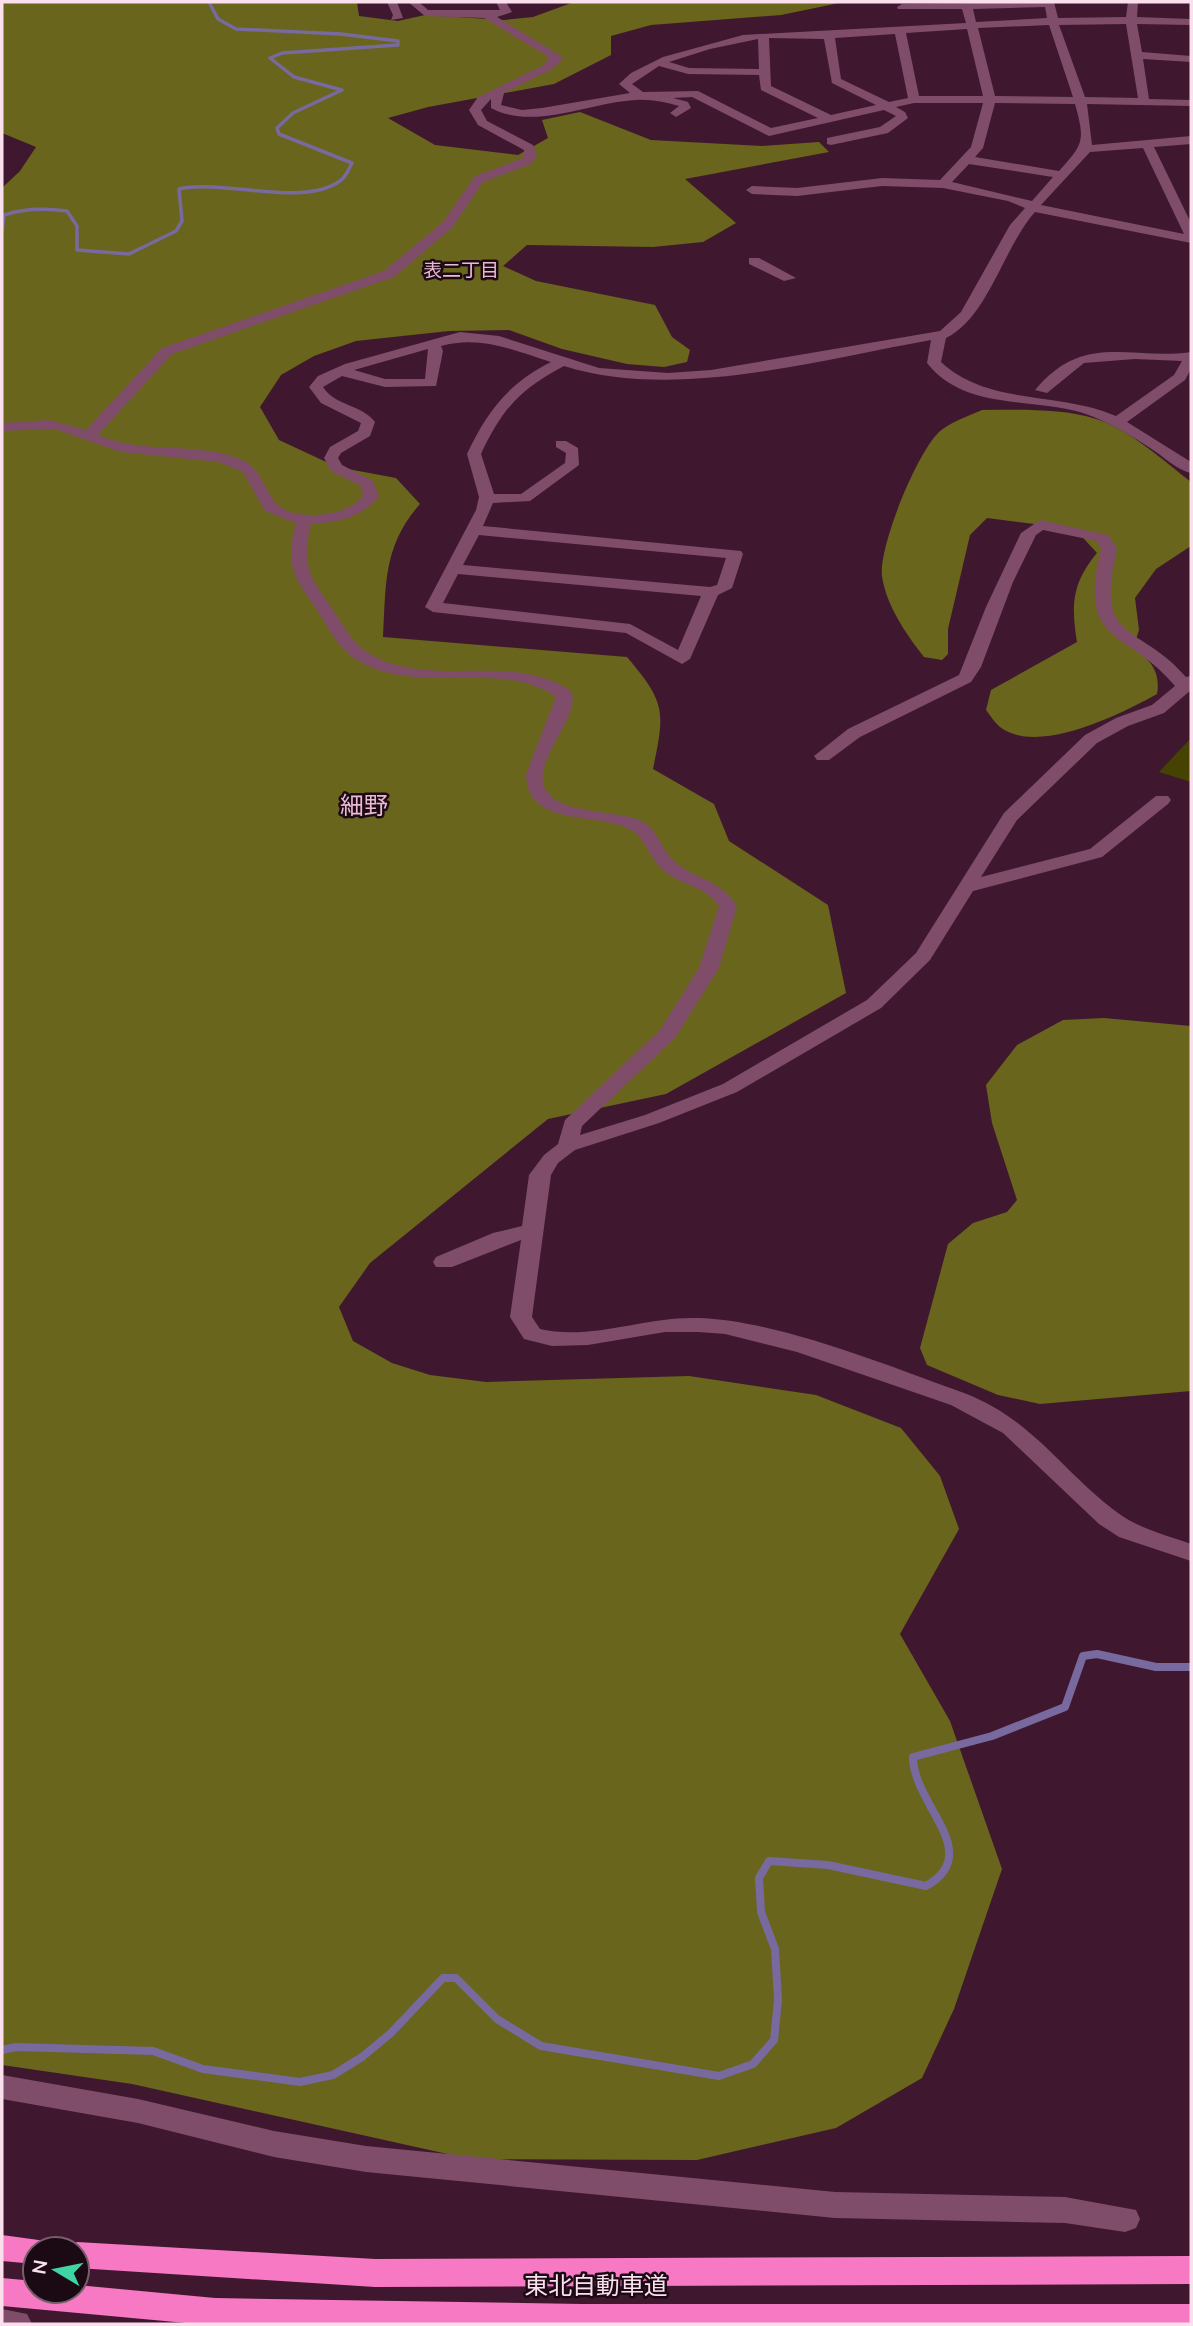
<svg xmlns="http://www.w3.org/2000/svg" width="1193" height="2326" font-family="Mulish,'Noto Sans JP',sans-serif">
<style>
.green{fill:#464201}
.forest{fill:#69651c}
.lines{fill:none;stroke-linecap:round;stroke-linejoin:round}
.stream-far1{stroke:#78699f;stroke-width:3.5}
.stream{stroke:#78699f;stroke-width:8}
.minor{fill:#7f4d69;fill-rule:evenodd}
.highway{fill:#f779c4;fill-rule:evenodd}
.labels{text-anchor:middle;stroke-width:5;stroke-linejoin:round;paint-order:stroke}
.far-neighbourhood-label{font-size:19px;fill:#ecb9d4;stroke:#1b0a14}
.quarter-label{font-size:24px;fill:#ecb9d4;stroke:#1b0a14}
.near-street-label{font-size:24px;fill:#fadfed;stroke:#1b0a14}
</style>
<rect width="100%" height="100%" fill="#3f182f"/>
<polygon class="green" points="1191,738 1191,782 1159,772"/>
<g class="forest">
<path d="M2 2H357L359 16 398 21 425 15 504 20 533 17 574 2H844L781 15 651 25 611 36V55L554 84 428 107 388 118 435 145 518 155 548 138 542 120 580 112 651 140 762 146 819 142 829 152 685 179 736 223 703 242 653 247 527 245 503 266 536 281 655 305 672 337 690 350 687 362 664 367 627 364 562 349 509 330 449 331 356 341 314 356 281 375 260 407 279 440 337 467 396 478 420 504C383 546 386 584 383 637L627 657C666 703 665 711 653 769L714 804 729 841 828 905 846 993 666 1094 548 1119 370 1263 339 1307 353 1341 392 1363 430 1375 486 1382 689 1376 816 1395 901 1428 940 1476 959 1529 900 1634 950 1721 1002 1869 954 2009 922 2078 836 2128 697 2160 470 2159 132 2084 2 2065V188L20 171 36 147 2 133Z"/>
<path d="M982 410C1019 410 1061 408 1096 419 1128 428 1165 462 1191 482V546L1156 569 1135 598 1139 630 1134 646C1150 661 1161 671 1157 694 1121 714 1038 756 1000 727 995 723 990 715 986 710L991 690 1077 642C1071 605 1072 583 1097 553L1075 529 987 518 970 535 948 629V654L942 660 924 657C906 634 886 605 882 576 879 545 917 453 939 432 950 422 969 416 982 410Z"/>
<polygon points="1104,1018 1191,1026 1191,1391 1040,1404 998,1395 927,1365 920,1348 948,1244 973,1223 1007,1212 1017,1200 992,1123 986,1085 1017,1045 1063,1020"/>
</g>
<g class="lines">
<path class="stream-far1" d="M2 232 4 215C25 208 45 208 67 211L77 226V250L129 254 176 231 182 221 179 189C226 179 302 208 340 181 346 177 349 169 352 163L279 134 277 128 293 113 342 90 294 77 270 58 282 53 398 45V41L341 34 236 29 218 19 209 2"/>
<path class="stream" d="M2 2050 16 2047 153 2051 203 2069 300 2082 333 2075 362 2057 391 2033 443 1978H456L497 2019 541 2046 719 2076 753 2064 774 2040 778 2000 775 1949 761 1912 759 1878 769 1861 828 1865 926 1886C985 1853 913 1805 913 1757L992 1736 1065 1707 1083 1656 1097 1654 1156 1667H1191"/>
<g class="minor">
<polygon points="387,2 397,2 403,18 391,20 393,15"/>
<path d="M408 2H419L428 10H500L496 2H506L512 12 497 17 561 56V61L552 69 504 93 501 105 522 110 542 108 630 93 619 84 631 73 663 57 743 35 966 23 962 9H898L897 7 902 4 1054 2 1058 18 1126 17 1128 2H1138L1137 17 1191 19V25L1137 24 1142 52 1191 56V62L1143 59 1149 99 1191 100V106L1087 104 1092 145 1191 136V144L1154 147 1191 223V243L1035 212C1004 246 988 318 946 338L941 362C988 406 1059 391 1116 416L1174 375 1182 361 1135 359 1084 363 1047 393 1035 390C1085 331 1129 361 1191 352V369L1185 380 1127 422 1191 462V473C1177 470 1163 456 1150 448 1129 434 1107 421 1083 413 1031 397 965 411 927 363L931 340C818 360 675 401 564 366 520 389 502 409 481 454L494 494H521L565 463 566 453 556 447V441H566L578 448 579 465 530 501 493 503 483 526 741 551 743 554 732 588 718 595 690 659 682 664 626 633 433 612 425 607 476 510 479 497 467 454C487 411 509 383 551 362 514 350 480 335 441 346L443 351 436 386 385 387 342 376 323 387C335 406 361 404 375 422L370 436 341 453 338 458 342 465 373 481 379 496C363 517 337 523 311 524 301 563 309 576 331 607 341 621 350 640 364 650 425 693 510 649 571 691 583 717 527 763 547 792 563 814 614 810 639 820 657 827 660 847 673 860 694 880 719 878 737 906L719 968 675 1038 582 1126 580 1135 645 1115 723 1084 867 1000 916 953 1004 813 1085 735 1116 718 1152 705 1175 686C1126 627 1077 648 1101 549L1097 541 1043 530 1036 535 1013 582 981 667 971 682 860 737 829 760H817L814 756 848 729 959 675 986 607 1021 533 1040 520 1108 535 1117 549C1094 646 1138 621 1186 677L1191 676V690L1164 713 1128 726 1097 743 1017 820 981 877 1090 849 1156 796H1168L1171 800 1168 804 1102 857 973 891 930 960 881 1008 737 1092 659 1123 575 1150 558 1163 551 1175 532 1317 540 1329C591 1341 646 1316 698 1318 776 1320 889 1366 964 1393 1033 1419 1063 1473 1118 1513 1140 1529 1166 1535 1191 1544V1561L1119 1537 1099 1524 1003 1433 951 1405 797 1352 725 1334 699 1332H665L588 1345 552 1346 524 1339 510 1317 521 1240 452 1267H436L433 1262 436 1257 493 1233 522 1226 529 1175 544 1155 558 1144 565 1120 660 1030 699 968 719 906C705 885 678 885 661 868 649 856 645 838 631 830 598 811 527 829 526 774L556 697C500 657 416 699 354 658 337 647 326 623 315 607 292 575 285 562 296 523L265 511 243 472 219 462 121 452 55 429 2 431V423L49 420 86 430 162 348 384 271 443 222 475 176 523 158 524 150 478 125 469 110 478 97 544 65 549 57 484 18 425 16ZM1045 7 1047 18 976 22 973 9ZM1126 24 1138 98 1085 97 1059 25ZM1049 25 1073 97 995 96 978 28ZM967 29 983 96H919L906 33ZM895 34 908 98 889 102 841 79 835 38ZM769 38 824 39 832 83 876 105 831 115 771 86ZM758 39 759 69 689 68 669 62 710 49ZM659 66 688 74 759 75 761 90 818 118 771 128 698 91 643 92 632 84ZM692 97 769 136 884 110 896 116 880 127 827 138V144L831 145 888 133 908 118 905 112 896 107 914 103H983L971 147 940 180 882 178 797 188 752 186 746 190 752 194 797 196 882 186 943 188 1008 201 1025 208 1010 225 961 312 940 331 711 370 668 373 599 368 499 336 460 332 345 364 318 376 309 387 321 403 361 423 358 431 330 447 324 458 331 471 361 486 363 496C348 514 316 518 294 513 264 507 268 470 240 459 194 441 143 455 98 435L172 354 394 277 452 228 483 182 531 164 537 155 533 145 487 121 481 110 491 99V108C534 131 590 102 636 100 650 99 665 102 679 106L670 113 676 117 691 108 688 102 673 98ZM995 103 1075 104C1085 140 1084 144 1059 171L975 157 983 148ZM1143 148 1184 234 1041 205 1090 152ZM969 164 1053 177 1032 201 952 182ZM428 349 425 379H385L354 370ZM479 535 726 558 717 585 710 587 463 565ZM458 574 701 596 678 650 630 624 443 603Z"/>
<polygon points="749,258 759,258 796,278 784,281 749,264"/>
<polygon points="2,2075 138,2099 274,2131 366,2146 835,2192 1065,2197 1136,2210 1140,2219 1136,2228 1125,2232 1065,2223 835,2218 366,2172 274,2157 138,2123 2,2099"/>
<polygon points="2,2309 27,2314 32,2324 2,2324"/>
</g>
<g class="highway">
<polygon points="2,2235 46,2241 49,2249 35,2249 35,2264 2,2261"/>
<polygon points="77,2242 375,2259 1191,2256 1191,2284 375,2287 77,2268 77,2249 64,2249"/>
<polygon points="2,2278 35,2281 35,2291 77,2291 77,2285 215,2298 582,2304 1191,2304 1191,2324 197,2324 2,2306"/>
</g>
</g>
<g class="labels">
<g class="far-neighbourhood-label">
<text x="461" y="277">表二丁目</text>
</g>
<g class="quarter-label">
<text x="364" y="814">細野</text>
</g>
<g class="near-street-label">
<text x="596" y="2294">東北自動車道</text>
</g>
</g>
<rect width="1193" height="2326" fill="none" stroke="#fadfed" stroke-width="7"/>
<g transform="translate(56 2270) rotate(280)"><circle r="33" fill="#1b0a14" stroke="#745f6b" stroke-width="2"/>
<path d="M0-5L12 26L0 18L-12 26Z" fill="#40d4a2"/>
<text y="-10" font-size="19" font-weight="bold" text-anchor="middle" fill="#fadfed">N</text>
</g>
</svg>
